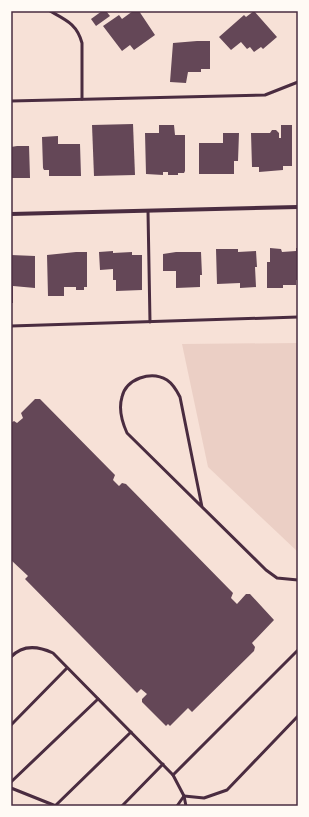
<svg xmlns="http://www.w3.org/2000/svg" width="309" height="817" font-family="'Archivo Narrow',sans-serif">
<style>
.green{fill:#ebcfc5}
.building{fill:#644757}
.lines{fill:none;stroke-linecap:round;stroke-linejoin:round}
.service{stroke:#4a2c40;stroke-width:3}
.minor{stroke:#4a2c40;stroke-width:4}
.neatline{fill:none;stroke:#4a2c40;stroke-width:1.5}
</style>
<rect width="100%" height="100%" fill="#f7e1d7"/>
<polygon class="green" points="298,343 298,552 208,467 182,344"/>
<g class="building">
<polygon points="102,11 106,11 110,16 96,26 91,19"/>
<polygon points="133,11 139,11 155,35 134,50 130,45 122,51 103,26 119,15 122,19"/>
<polygon points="254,11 277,37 263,49 261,47 254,52 250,47 247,49 241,42 231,50 219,37 244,15 246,17"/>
<polygon points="197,41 210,41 210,69 201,69 201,72 188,72 186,83 170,82 173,43"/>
<polygon points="133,124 135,175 94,176 92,125"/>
<polygon points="159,125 174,125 175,135 185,135 185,171 184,173 178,173 178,175 168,175 168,172 163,172 163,175 146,174 145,133 159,133"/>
<polygon points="281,125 292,125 292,166 283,166 283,170 259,172 259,167 252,167 251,133 270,133 272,130 276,130 279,133 279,138 281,138"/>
<polygon points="223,133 239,133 238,161 234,161 234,174 199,174 199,143 223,143"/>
<polygon points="58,136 58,144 80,144 81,176 49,176 49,170 44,170 43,168 42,137"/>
<polygon points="17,146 29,146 30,178 11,178 11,147"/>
<polygon points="270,248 281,249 282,252 296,251 296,248 298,248 298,280 296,280 296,285 283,285 283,288 267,288 267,262 270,262"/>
<polygon points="216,249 238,249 238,252 256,251 257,267 255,267 256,287 240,288 240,283 217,284"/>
<polygon points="113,251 113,253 132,252 132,255 142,255 142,290 116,291 116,280 113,280 113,269 100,270 99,252"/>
<polygon points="76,252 87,252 87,287 84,287 84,290 76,290 76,287 64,287 64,296 48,296 47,255"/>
<polygon points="176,252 201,252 202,275 200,275 200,287 176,288 176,271 163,271 163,254"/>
<polygon points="11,255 35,256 35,288 13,286 13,303 11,303"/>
<polygon points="35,399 40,399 115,475 113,480 119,486 122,483 126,484 233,593 231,598 237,604 246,594 250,594 274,620 252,643 255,647 254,651 192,712 188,708 170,726 168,724 166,726 142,702 142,699 147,694 141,689 137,693 25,579 28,576 11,560 11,423 14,421 17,423 23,418 21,413"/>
</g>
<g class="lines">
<g class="service">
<path d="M50 11C66 20 77 24 82 43V99"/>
<polyline points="11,101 265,95 298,82"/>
<polyline points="148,211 150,322"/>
<polyline points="11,326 298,317"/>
<path d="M202 507 180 397C177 391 173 384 167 380 151 370 126 379 122 397 118 410 122 422 127 433L266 570 277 578 298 580"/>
<path d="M11 657C23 644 38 646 53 653L173 775 184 796 186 806"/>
<polyline points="11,725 67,668"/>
<polyline points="173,775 298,650"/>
<polyline points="11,782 98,699"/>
<polyline points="11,788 56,806"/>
<polyline points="184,796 204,798 227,790 298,716"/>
<polyline points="55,806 131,732"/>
<polyline points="122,806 163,764"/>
<polyline points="177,806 184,796"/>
</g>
<polyline class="minor" points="11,214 298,207"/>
</g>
<rect width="309" height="817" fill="none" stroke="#fffaf5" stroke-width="24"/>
<rect x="12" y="12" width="285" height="793" class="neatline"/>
</svg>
